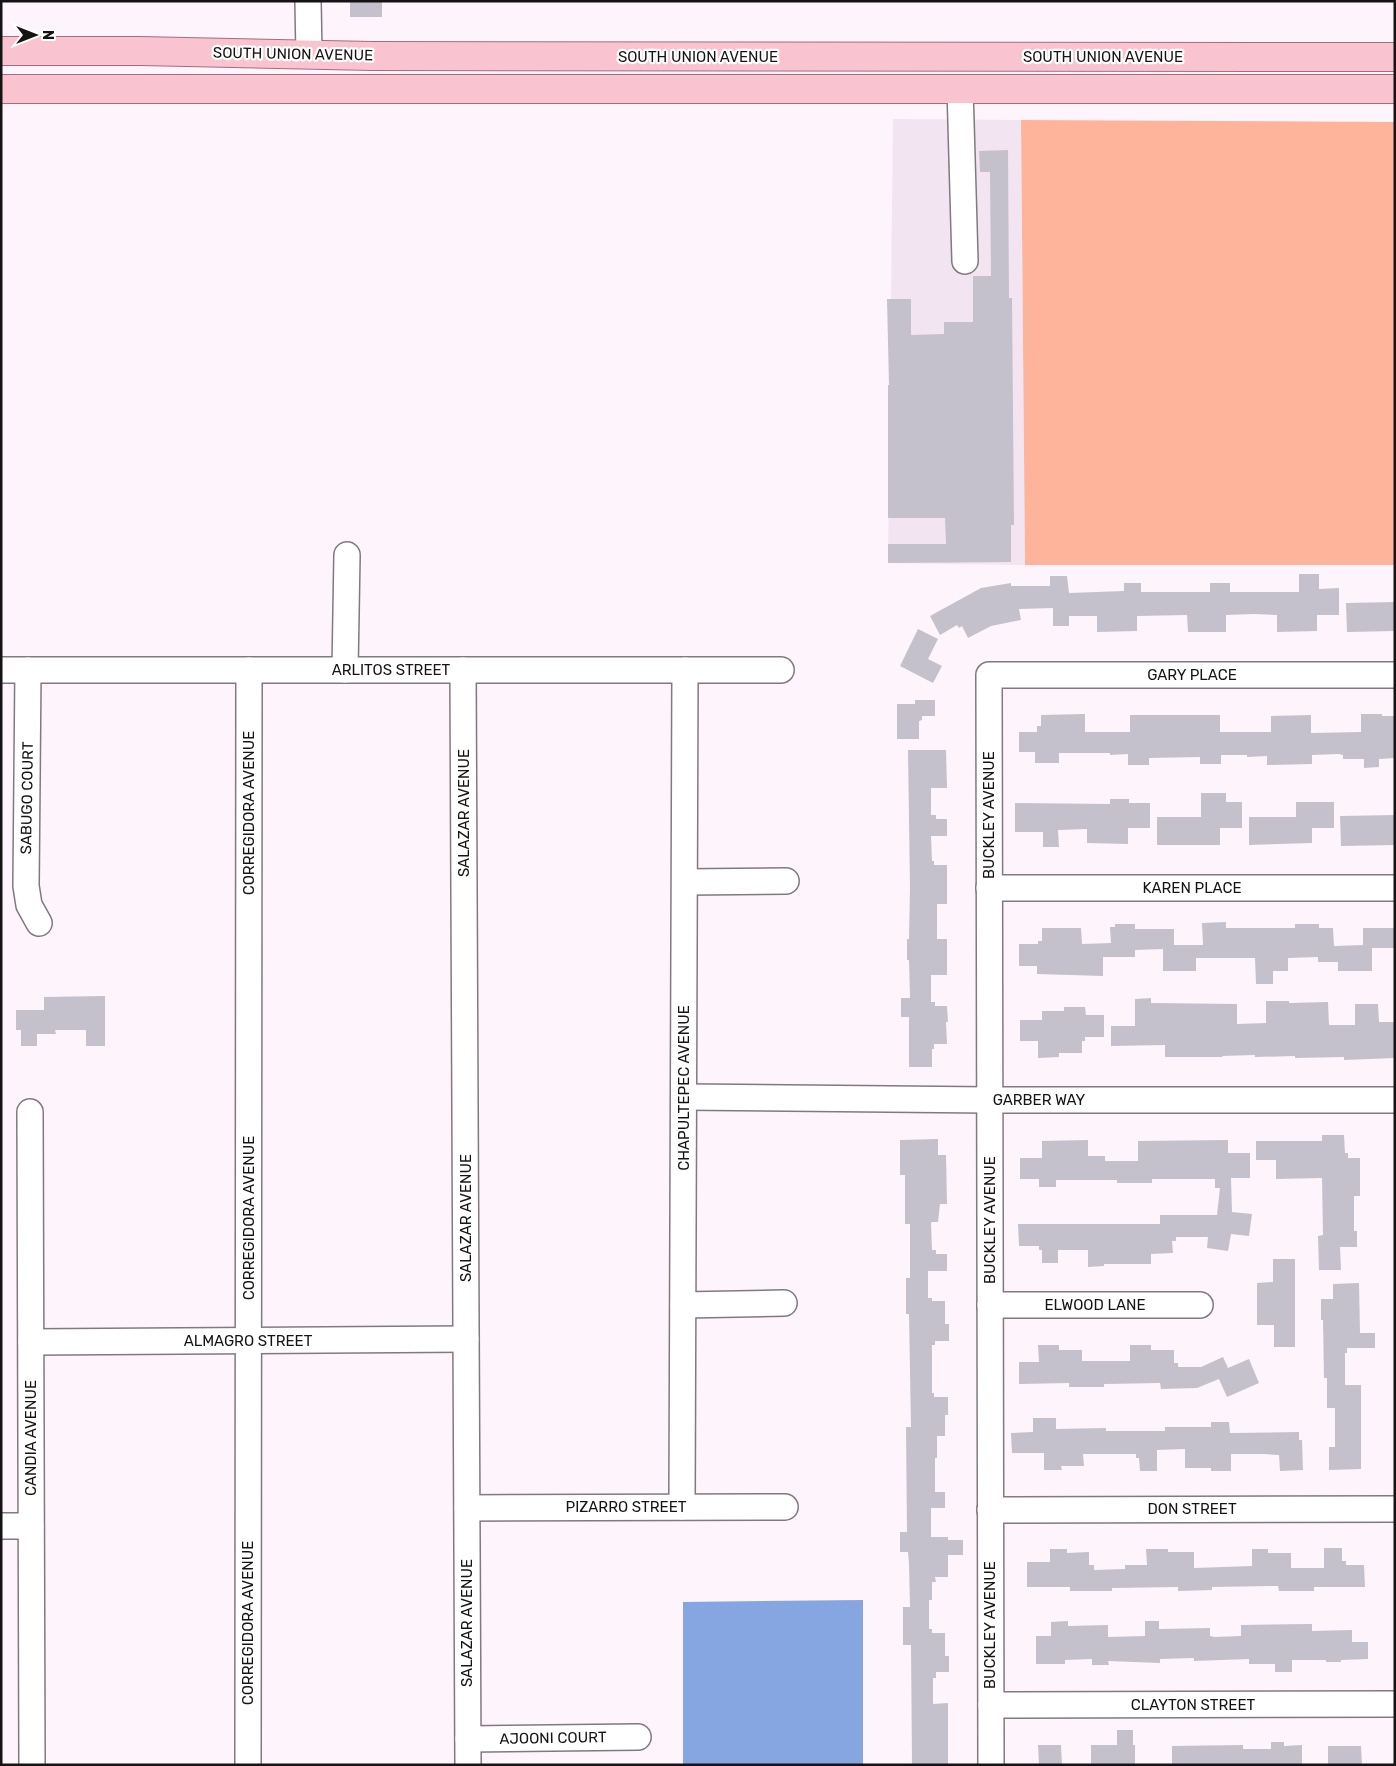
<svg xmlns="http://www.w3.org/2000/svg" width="1396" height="1766" font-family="Rubik,sans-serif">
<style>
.built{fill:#f3e4f1}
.green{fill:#feb49b}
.water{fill:#86a6e2}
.building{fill:#c4c1cc}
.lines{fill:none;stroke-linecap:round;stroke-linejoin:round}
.minor-casing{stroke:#827980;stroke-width:28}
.major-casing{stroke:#a76c7a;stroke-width:30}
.minor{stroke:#fff;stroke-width:25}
.major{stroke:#f9c4d0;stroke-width:28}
.labels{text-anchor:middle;stroke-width:4.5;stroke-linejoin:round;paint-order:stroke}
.street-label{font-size:15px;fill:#161315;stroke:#fff}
</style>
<rect width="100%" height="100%" fill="#fef4fc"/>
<polygon class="built" points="893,119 1021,120 1025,565 888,563"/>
<polygon class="green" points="1021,120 1395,122 1395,565 1025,565"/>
<polygon class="water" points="863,1600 863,1765 683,1765 683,1602"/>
<g class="building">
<rect x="350" y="1" width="32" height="16"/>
<polygon points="1008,150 1009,298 1012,298 1014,525 1011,525 1011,562 888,563 888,544 946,544 945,518 888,518 888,385 889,385 887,299 911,299 911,335 944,334 944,322 973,322 973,276 991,276 990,172 980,172 979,151"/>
<polygon points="1299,574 1319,574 1319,589 1339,588 1339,615 1317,615 1317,631 1277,632 1277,615 1254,614 1226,615 1226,632 1188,632 1187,615 1137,616 1137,631 1097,632 1097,616 1069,616 1069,626 1053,626 1053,608 1019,609 1021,620 991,626 968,638 962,626 959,628 957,625 940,635 930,616 981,588 1011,583 1011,586 1050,586 1050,576 1067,576 1069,593 1124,591 1124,583 1141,583 1141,592 1210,592 1210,583 1230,583 1230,592 1299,592"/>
<polygon points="1395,602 1395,631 1347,632 1346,603"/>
<polygon points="918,629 938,639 928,659 942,666 933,683 900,666"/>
<polygon points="915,700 935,700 935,716 922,716 922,720 919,721 919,739 897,739 897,704 915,704"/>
<polygon points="1085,714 1085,732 1130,732 1130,715 1220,715 1220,732 1271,732 1271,716 1311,715 1311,733 1361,732 1361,714 1382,714 1382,716 1395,716 1395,758 1379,759 1379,767 1364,768 1364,759 1343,759 1343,755 1339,754 1312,755 1312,764 1267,765 1267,756 1247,757 1247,755 1221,755 1221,764 1200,764 1200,757 1149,758 1149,765 1128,765 1128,754 1110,755 1110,753 1059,753 1059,763 1035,763 1035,752 1019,752 1019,732 1037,732 1037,726 1041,726 1041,715"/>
<polygon points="908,750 946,750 947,788 931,788 931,815 936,815 936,819 947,819 947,836 931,836 932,861 934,861 934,865 947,865 947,904 937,904 937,939 947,939 947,975 931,975 931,1002 935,1002 935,1006 947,1006 948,1022 946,1022 947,1044 934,1044 934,1049 932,1049 932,1067 909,1067 909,1017 901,1017 901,998 910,998 909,960 907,960 907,939 909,939 910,888"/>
<polygon points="1201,793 1226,793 1226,802 1242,802 1242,828 1220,828 1220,845 1157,845 1157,817 1201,817"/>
<polygon points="1110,799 1129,799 1129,803 1150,803 1150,828 1128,828 1128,844 1087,843 1087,829 1058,830 1059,847 1043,847 1043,832 1015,832 1015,803 1110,804"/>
<polygon points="1296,802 1334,802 1334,828 1312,828 1312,843 1249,845 1249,817 1296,817"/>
<polygon points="1395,815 1395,845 1341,846 1340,816"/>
<polygon points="1226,922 1226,928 1295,928 1295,924 1319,924 1319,928 1333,928 1334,946 1363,945 1363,928 1395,928 1395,948 1372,948 1372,971 1338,971 1338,962 1318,962 1318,957 1288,958 1288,971 1273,971 1273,984 1256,984 1255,958 1196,958 1196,971 1163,971 1163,949 1135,950 1135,957 1103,957 1103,976 1037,974 1037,966 1019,966 1019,944 1038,944 1038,941 1042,941 1042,928 1081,928 1082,944 1111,943 1110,927 1115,927 1115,924 1135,924 1135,929 1174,929 1174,945 1203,945 1202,923"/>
<polygon points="105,996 105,1046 86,1046 86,1030 55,1030 56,1034 37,1034 37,1046 21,1046 21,1030 16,1030 16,1010 44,1010 44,997"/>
<polygon points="1151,998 1151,1003 1237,1004 1237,1024 1266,1023 1266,1001 1289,1001 1289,1003 1328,1002 1329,1025 1355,1025 1355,1004 1378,1004 1379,1022 1395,1022 1395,1058 1344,1060 1344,1057 1295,1058 1295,1056 1255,1057 1255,1055 1222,1056 1223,1057 1165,1057 1165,1045 1111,1046 1111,1026 1135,1026 1135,999"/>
<polygon points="1064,1007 1085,1007 1086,1015 1104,1015 1104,1037 1085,1037 1085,1041 1082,1041 1082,1053 1059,1053 1059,1057 1038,1058 1038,1041 1020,1041 1020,1020 1042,1020 1042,1011 1064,1011"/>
<polygon points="1322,1135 1344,1135 1345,1153 1348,1153 1348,1158 1360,1158 1360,1196 1354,1196 1354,1231 1357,1231 1357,1247 1340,1247 1341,1270 1319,1270 1318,1236 1323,1235 1322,1178 1276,1179 1276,1160 1256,1160 1256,1141 1322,1141"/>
<polygon points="938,1139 938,1155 946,1155 947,1204 940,1204 938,1222 932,1222 931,1223 932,1250 936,1250 936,1254 947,1254 947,1271 928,1271 928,1298 932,1298 932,1301 945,1301 945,1324 949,1324 949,1341 935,1341 935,1345 932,1345 932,1393 934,1393 934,1397 948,1397 948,1415 945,1415 945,1436 937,1436 937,1458 935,1458 935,1492 945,1492 945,1508 931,1508 931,1537 948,1537 948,1540 963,1540 963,1555 948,1555 948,1577 935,1577 936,1582 932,1582 932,1600 929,1600 929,1629 932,1629 932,1633 945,1633 945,1656 949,1656 949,1672 936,1672 936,1678 933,1678 933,1704 948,1703 948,1764 912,1765 911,1645 903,1645 903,1607 910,1607 909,1564 908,1552 900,1552 900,1532 907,1532 906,1427 911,1427 909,1314 906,1314 906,1278 910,1278 910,1224 905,1224 905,1175 900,1175 900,1140"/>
<polygon points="1088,1140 1088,1156 1105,1156 1105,1161 1138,1161 1138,1141 1228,1140 1228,1153 1250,1153 1250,1178 1231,1178 1232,1212 1252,1214 1249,1236 1231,1234 1228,1251 1207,1248 1208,1237 1176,1237 1176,1241 1172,1241 1173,1253 1151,1254 1151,1264 1104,1264 1104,1266 1088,1267 1088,1250 1058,1250 1058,1263 1042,1263 1042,1250 1039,1250 1039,1246 1019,1246 1018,1224 1160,1224 1160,1215 1217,1215 1220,1188 1215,1188 1215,1179 1152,1179 1152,1183 1117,1183 1117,1180 1056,1180 1056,1187 1039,1187 1039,1179 1020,1179 1020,1158 1042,1158 1042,1141"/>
<polygon points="1273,1259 1295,1259 1295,1347 1274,1347 1274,1325 1257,1325 1257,1283 1273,1282"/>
<polygon points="1359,1283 1360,1333 1375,1333 1375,1348 1347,1348 1347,1353 1345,1353 1345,1385 1361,1385 1361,1469 1329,1470 1329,1447 1335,1447 1335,1408 1327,1408 1327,1378 1324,1378 1323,1320 1321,1320 1321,1299 1333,1299 1333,1284"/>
<polygon points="1038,1345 1059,1345 1059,1350 1082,1350 1082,1361 1130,1361 1130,1345 1151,1345 1151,1350 1174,1350 1174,1363 1178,1363 1178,1367 1201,1367 1223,1357 1228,1368 1249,1359 1259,1383 1227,1397 1219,1379 1197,1388 1161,1389 1160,1383 1104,1384 1104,1387 1069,1387 1069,1383 1019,1384 1019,1362 1039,1362"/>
<polygon points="1033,1418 1056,1418 1056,1429 1106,1428 1106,1431 1165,1431 1165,1427 1211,1427 1211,1422 1229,1422 1230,1433 1299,1432 1299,1440 1302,1440 1303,1470 1280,1471 1279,1455 1263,1454 1231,1454 1231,1471 1211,1471 1211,1468 1185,1468 1185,1449 1157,1450 1157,1471 1140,1471 1139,1458 1136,1458 1136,1454 1083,1454 1084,1466 1061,1466 1062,1470 1044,1470 1044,1453 1012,1453 1011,1433 1033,1432"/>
<polygon points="1324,1548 1342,1548 1342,1561 1346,1561 1346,1565 1364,1565 1365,1587 1314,1587 1314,1591 1279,1591 1278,1586 1212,1587 1212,1590 1178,1591 1178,1587 1112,1588 1112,1591 1070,1591 1070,1587 1027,1587 1027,1562 1050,1562 1050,1549 1067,1549 1067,1553 1089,1552 1089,1565 1094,1565 1094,1570 1125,1569 1125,1565 1147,1565 1146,1549 1168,1549 1168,1552 1194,1552 1194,1568 1252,1566 1252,1549 1268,1549 1268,1553 1291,1553 1291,1568 1324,1568"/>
<polygon points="1068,1621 1068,1626 1108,1625 1108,1637 1145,1636 1145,1621 1159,1621 1159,1629 1210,1628 1210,1636 1215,1637 1241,1636 1241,1625 1312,1624 1312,1631 1352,1630 1352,1642 1368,1642 1368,1659 1341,1660 1341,1662 1326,1662 1326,1660 1292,1660 1292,1672 1275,1672 1275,1664 1249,1664 1249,1659 1194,1661 1194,1658 1160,1659 1160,1663 1108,1661 1109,1665 1092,1665 1092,1659 1065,1660 1065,1664 1036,1664 1036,1636 1051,1636 1051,1622"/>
<polygon points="1117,1730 1133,1730 1133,1745 1135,1745 1135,1765 1091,1765 1091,1745 1117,1745"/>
<polygon points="1271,1742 1284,1742 1284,1746 1302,1745 1302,1765 1172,1765 1172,1746 1243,1745 1243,1749 1271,1749"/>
<polygon points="1038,1745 1061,1745 1062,1765 1039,1765"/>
<polygon points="1328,1746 1361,1746 1362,1765 1328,1765"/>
</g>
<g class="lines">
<defs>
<g id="minor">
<polyline points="308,1 309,55"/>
<polyline points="960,88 965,261"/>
<polyline points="1,670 781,670"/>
<polyline points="28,670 26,886 29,905 39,923"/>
<polyline points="345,670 347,555"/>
<polyline points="463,670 468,1765"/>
<polyline points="685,882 786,881"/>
<polyline points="989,888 1395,888"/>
<polyline points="684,1097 989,1100 1395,1100"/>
<polyline points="30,1112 32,1765"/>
<polyline points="683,1305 784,1303"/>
<polyline points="990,1305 1200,1305"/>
<polyline points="31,1342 466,1339"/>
<polyline points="682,1507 685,670"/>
<polyline points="467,1508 785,1507"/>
<polyline points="990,1510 1395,1509"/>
<polyline points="1,1526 31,1526"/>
<polyline points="991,1705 1395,1704"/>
<polyline points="468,1739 638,1737"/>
<polyline points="248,1765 249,670"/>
<polyline points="991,1765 989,675 1395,675"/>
</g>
<g id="major">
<polyline points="1,51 140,51 372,56 1395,57"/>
<polyline points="1,89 1395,89"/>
</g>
</defs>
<use href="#minor" class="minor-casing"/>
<use href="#major" class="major-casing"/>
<use href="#minor" class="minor"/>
<use href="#major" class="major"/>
</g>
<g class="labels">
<g class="street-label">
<text transform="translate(293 54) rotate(1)" y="5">SOUTH UNION AVENUE</text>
<text x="698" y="62">SOUTH UNION AVENUE</text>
<text x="1103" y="62">SOUTH UNION AVENUE</text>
<text x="391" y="675">ARLITOS STREET</text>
<text x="1192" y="680">GARY PLACE</text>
<text transform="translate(27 798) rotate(-89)" y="5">SABUGO COURT</text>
<text transform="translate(249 813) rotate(-90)" y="5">CORREGIDORA AVENUE</text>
<text transform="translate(464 813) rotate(-90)" y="5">SALAZAR AVENUE</text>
<text transform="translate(989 815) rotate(-90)" y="5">BUCKLEY AVENUE</text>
<text x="1192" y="893">KAREN PLACE</text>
<text transform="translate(684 1088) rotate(-90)" y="5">CHAPULTEPEC AVENUE</text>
<text x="1039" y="1105">GARBER WAY</text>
<text transform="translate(249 1218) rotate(-90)" y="5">CORREGIDORA AVENUE</text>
<text transform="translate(466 1218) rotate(-90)" y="5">SALAZAR AVENUE</text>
<text transform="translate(990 1220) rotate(-90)" y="5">BUCKLEY AVENUE</text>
<text x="1095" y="1310">ELWOOD LANE</text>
<text x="248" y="1346">ALMAGRO STREET</text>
<text transform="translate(31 1438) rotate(-90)" y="5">CANDIA AVENUE</text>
<text x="626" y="1512">PIZARRO STREET</text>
<text x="1192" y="1514">DON STREET</text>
<text transform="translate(248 1623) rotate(-90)" y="5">CORREGIDORA AVENUE</text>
<text transform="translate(467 1623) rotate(-90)" y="5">SALAZAR AVENUE</text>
<text transform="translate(990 1625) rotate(-90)" y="5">BUCKLEY AVENUE</text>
<text x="1193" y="1710">CLAYTON STREET</text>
<text transform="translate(553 1738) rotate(-1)" y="5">AJOONI COURT</text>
</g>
</g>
<rect width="1396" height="1766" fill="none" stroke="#161315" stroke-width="5"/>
<g transform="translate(35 35) rotate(90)" stroke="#ffffff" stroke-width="4" paint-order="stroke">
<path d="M0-4L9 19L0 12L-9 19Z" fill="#161315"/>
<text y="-8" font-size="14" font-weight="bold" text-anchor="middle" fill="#161315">N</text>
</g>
</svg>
